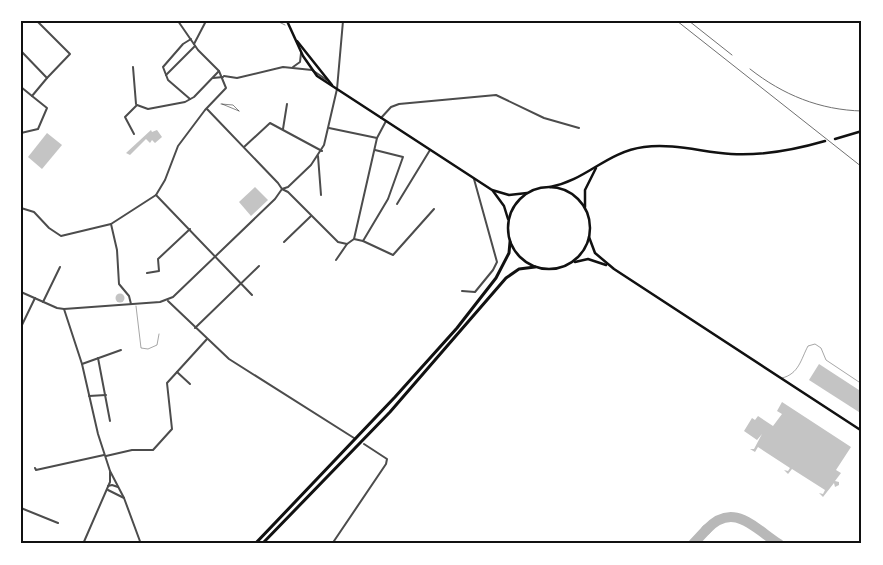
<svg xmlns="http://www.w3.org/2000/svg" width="883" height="565" font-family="'Titillium Web',sans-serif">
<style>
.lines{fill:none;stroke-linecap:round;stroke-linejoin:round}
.taxiway{stroke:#b8b8b8;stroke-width:10}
.building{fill:#c4c4c4}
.path{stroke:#111;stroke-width:0.5}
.service{stroke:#4c4c4c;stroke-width:0.5}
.minor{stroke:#4c4c4c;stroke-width:2}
.tertiary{stroke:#4c4c4c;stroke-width:2}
.primary{stroke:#111;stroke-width:2.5}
.trunk{stroke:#111;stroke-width:3}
.rail{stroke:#707070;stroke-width:1}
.neatline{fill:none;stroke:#111;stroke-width:2}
</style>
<rect width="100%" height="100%" fill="#fff"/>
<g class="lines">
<g class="taxiway">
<path d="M706 530C733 501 753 527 779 544"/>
<polyline points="693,544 707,529"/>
</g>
</g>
<g class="building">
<polygon points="151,130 152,132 157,130 162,137 155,143 152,140 150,143 146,139 130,155 126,153"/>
<polygon points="47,133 62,145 42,169 28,157"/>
<polygon points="255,187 268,200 251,216 239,202"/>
<circle cx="120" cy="298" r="4.5"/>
<polygon points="819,364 862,392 862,414 809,380"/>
<polygon points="782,402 851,447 836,470 841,473 835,481 839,482 839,485 835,487 834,483 823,497 819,493 823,494 825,490 792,469 788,474 784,470 788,471 790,468 758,447 755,452 750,449 754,449 762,434 757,440 744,431 752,418 755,420 758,416 773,426 782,414 777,411"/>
</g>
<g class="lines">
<g class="path">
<polyline points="277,21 285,25"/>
<polyline points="221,104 233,105 239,111"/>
<polyline points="222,104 239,111"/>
</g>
<g class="service">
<polyline points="136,306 141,348 148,349 157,345 159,334"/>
<path d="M782 378C799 374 801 359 808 346L815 344 821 348 826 360 862 384"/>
</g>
<g class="minor">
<polyline points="37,21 70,54 47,78"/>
<polyline points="194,44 206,21"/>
<polyline points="21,51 47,78 32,96 47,108 38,129 21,133"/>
<polyline points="133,67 136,104"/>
<polyline points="166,75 195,46"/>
<polyline points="213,78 223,77"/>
<polyline points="21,87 32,96"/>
<polyline points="190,99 168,80 163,67 183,44 191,39"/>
<polyline points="207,109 278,183 282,189 288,192 338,242 347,244"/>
<polyline points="381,118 391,107 399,104 496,95 544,118 579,128"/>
<polyline points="329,128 377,138"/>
<polyline points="283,129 287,104"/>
<polyline points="134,134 125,117 137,105 148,109 185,102 194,97 219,71"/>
<polyline points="244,147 270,123 322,151"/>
<polyline points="318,156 321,195"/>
<polyline points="156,195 252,295"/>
<polyline points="397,204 430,150"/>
<polyline points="111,224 117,250 119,284 129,296 131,304"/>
<polyline points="354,239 363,241 388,199 403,157 375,150"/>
<polyline points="363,241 393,255 434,209"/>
<polyline points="284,242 311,216"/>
<polyline points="336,260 347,244 354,239 377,138 386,121"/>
<polyline points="147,273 159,271 158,259 190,229"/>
<polyline points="462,291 475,292 493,270 497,262 474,179"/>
<polyline points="168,301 229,359 354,438"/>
<polyline points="43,302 60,267"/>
<polyline points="64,309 82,364 98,434 110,471 124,498 141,544"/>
<polyline points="21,327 35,298"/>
<polyline points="195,328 259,266"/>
<polyline points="98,358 110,421"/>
<polyline points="82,364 121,350"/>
<polyline points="177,372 190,384"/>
<polyline points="89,396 106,395"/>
<polyline points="106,456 132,450 153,450 172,429 167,383 207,339"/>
<polyline points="35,468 36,470 104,455"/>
<polyline points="108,486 112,485 118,487"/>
<polyline points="108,490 124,498"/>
<polyline points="21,508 58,523"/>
<polyline points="83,544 110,482 110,472"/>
<polyline points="332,544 386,464 387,459 364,444"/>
</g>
<g class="tertiary">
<polyline points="293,67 300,62 301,53"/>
<polyline points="224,76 237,78 283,67 312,70 327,80"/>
<polyline points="21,208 34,212 49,228 61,236 111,224 156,195 165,180 178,146 205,110 226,88 219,71 198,50 178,21"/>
<polyline points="21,292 57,308 64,309 160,302 173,297 275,199 282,189 288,187 311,165 324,145 337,89 343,21"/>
<polyline points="21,542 24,544"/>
</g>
<g class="primary">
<polyline points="287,21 303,56 317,76 492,190 509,195 527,193"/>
<polyline points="297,41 332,85"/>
<polyline points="835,139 862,131"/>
<circle cx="549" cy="228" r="41"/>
<path d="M550 187C587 180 606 152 644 147 673 143 702 152 731 154 764 156 794 150 825 141"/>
<polyline points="493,191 504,206 508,219"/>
<polyline points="585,207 585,190 596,168"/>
<polyline points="589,237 595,253 614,269 862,431"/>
<polyline points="575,262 588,259 606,265"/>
</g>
<g class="trunk">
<polyline points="255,544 395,397 457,328 496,278 509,253 510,242"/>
<polyline points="262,544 390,412 506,278 519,269 535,267"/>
</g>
<g class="rail">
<polyline points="677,21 862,167"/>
<polyline points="689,21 732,55"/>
<path d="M750 69C783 95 820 110 862 111"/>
</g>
</g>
<rect width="883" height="565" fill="none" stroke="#ffffff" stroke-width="45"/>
<rect x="22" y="22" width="838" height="520" class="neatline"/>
</svg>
